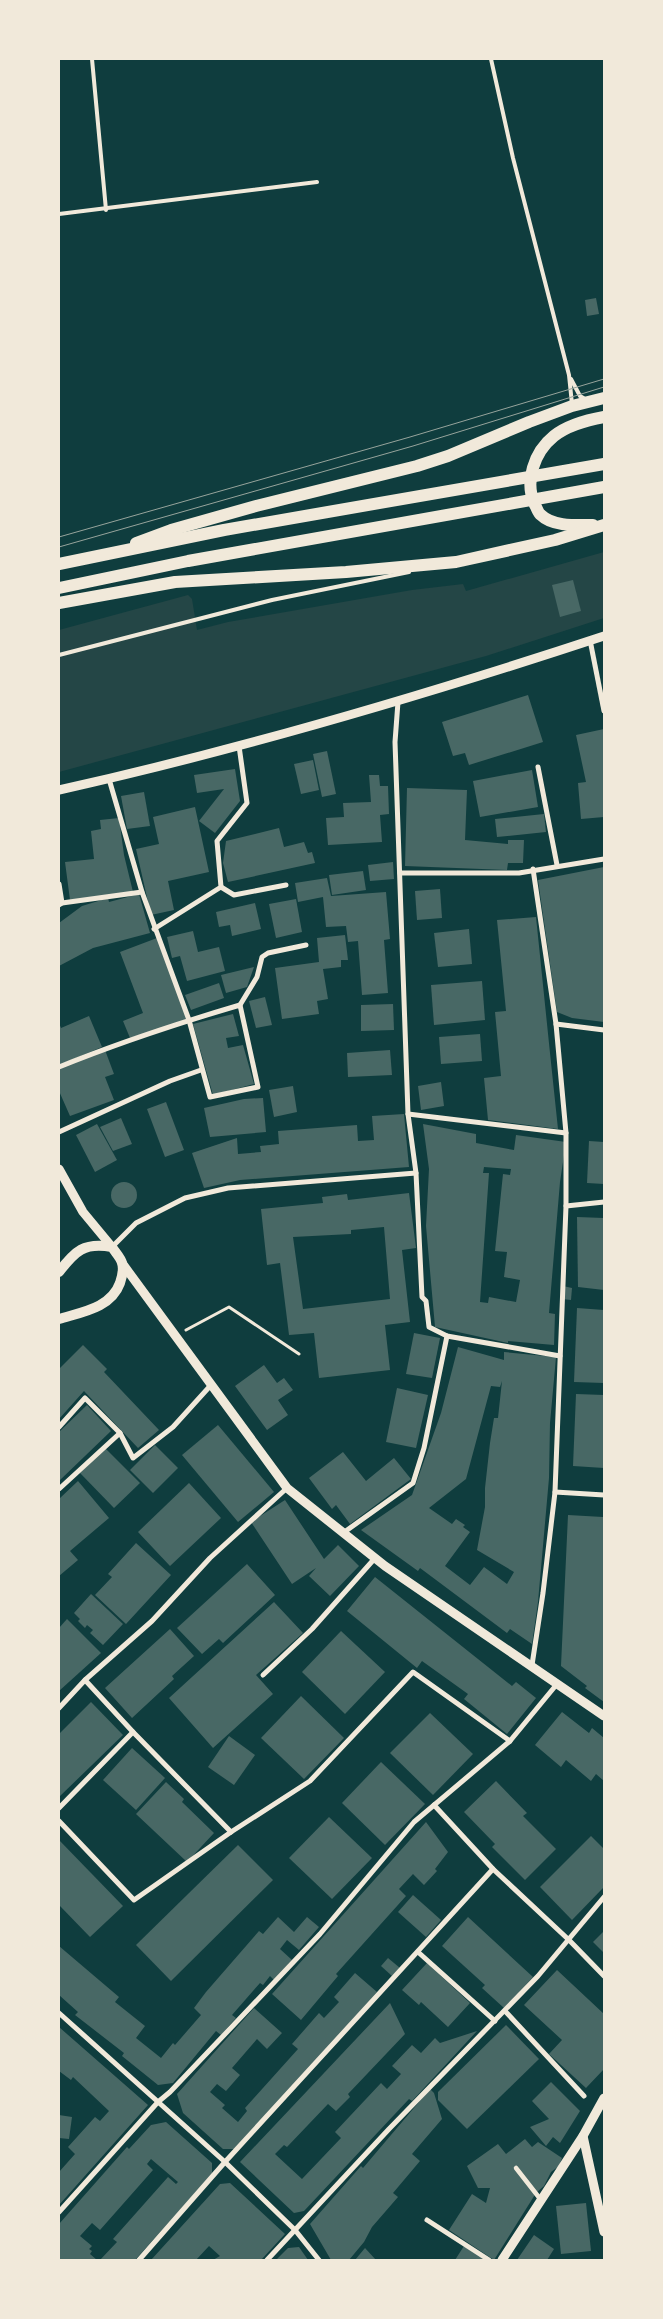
<svg xmlns="http://www.w3.org/2000/svg" width="663" height="2319" font-family="'Roboto Condensed',sans-serif">
<style>
.green{fill:#244646}
.building{fill:#486865;fill-rule:evenodd}
.lines{fill:none;stroke-linecap:round;stroke-linejoin:round}
.path{stroke:#f1e9da;stroke-width:3}
.service{stroke:#f1e9da;stroke-width:4}
.pedestrian{stroke:#f1e9da;stroke-width:4.5}
.minor{stroke:#f1e9da;stroke-width:5}
.tertiary{stroke:#f1e9da;stroke-width:9}
.secondary{stroke:#f1e9da;stroke-width:10}
.primary{stroke:#f1e9da;stroke-width:12}
.tram{stroke:#97a49c;stroke-width:1}
</style>
<rect width="100%" height="100%" fill="#0f3d3e"/>
<polygon class="green" points="604,552 604,618 486,656 59,772 59,630 188,595 192,599 197,630 228,622 412,590 463,584 466,591"/>
<g class="building">
<polygon points="596,298 599,314 587,316 585,300"/>
<polygon points="573,580 581,611 560,617 552,585"/>
<polygon points="528,695 543,742 469,765 465,753 453,756 442,722"/>
<polygon points="604,729 604,817 581,819 578,783 586,782 576,735"/>
<polygon points="327,751 336,794 322,797 313,754"/>
<polygon points="313,760 319,790 301,794 294,764"/>
<polygon points="235,769 240,801 215,833 199,821 224,789 197,793 194,775"/>
<polygon points="532,770 538,807 480,817 473,781"/>
<polygon points="369,775 379,775 380,786 388,786 389,814 380,815 382,842 328,845 326,818 344,817 343,803 371,802"/>
<polygon points="407,788 467,790 465,840 508,844 508,840 524,840 523,863 508,863 507,870 405,866"/>
<polygon points="144,792 150,826 127,829 121,796"/>
<polygon points="195,807 209,872 168,881 174,910 151,915 136,849 159,844 153,817"/>
<polygon points="544,814 546,832 497,837 495,819"/>
<polygon points="119,818 124,855 133,892 70,900 65,862 94,859 91,831 101,829 100,820"/>
<polygon points="279,828 284,847 304,842 308,853 312,852 315,863 228,882 223,863 226,841"/>
<polygon points="393,862 394,879 370,881 368,865"/>
<polygon points="604,867 604,1022 572,1018 557,1012 538,880"/>
<polygon points="363,871 366,890 332,895 329,875"/>
<polygon points="327,878 331,896 386,892 390,939 384,940 388,993 362,995 358,941 348,942 346,926 326,927 323,897 298,902 295,883"/>
<polygon points="440,889 442,918 417,920 415,891"/>
<polygon points="139,894 150,933 93,948 59,966 59,923 82,906 108,898 109,902"/>
<polygon points="296,899 302,932 276,938 269,904"/>
<polygon points="255,903 261,929 232,936 230,925 219,927 216,912"/>
<polygon points="536,917 550,1053 558,1129 488,1120 484,1078 501,1076 495,1012 506,1011 497,920"/>
<polygon points="469,929 472,964 438,967 434,933"/>
<polygon points="193,931 198,952 219,947 225,971 187,981 180,956 172,958 167,937"/>
<polygon points="345,935 348,960 341,960 341,967 323,969 328,999 317,1001 319,1014 282,1019 275,968 319,962 317,938"/>
<polygon points="157,938 189,1020 130,1038 123,1021 143,1013 120,952"/>
<polygon points="254,967 247,987 226,993 221,975"/>
<polygon points="482,981 485,1020 434,1025 431,985"/>
<polygon points="219,983 224,998 191,1010 185,995"/>
<polygon points="265,997 272,1025 256,1028 249,1001"/>
<polygon points="393,1004 394,1030 361,1031 361,1005"/>
<polygon points="233,1014 239,1036 226,1038 228,1048 243,1045 254,1084 213,1095 193,1024"/>
<polygon points="89,1016 102,1047 59,1065 59,1023 61,1028"/>
<polygon points="480,1034 482,1061 441,1064 439,1037"/>
<polygon points="105,1050 114,1074 105,1077 114,1100 70,1116 59,1091 59,1069"/>
<polygon points="390,1050 392,1075 348,1077 347,1053"/>
<polygon points="441,1082 444,1106 421,1110 418,1086"/>
<polygon points="293,1086 297,1112 274,1117 269,1090"/>
<polygon points="263,1098 266,1132 210,1137 204,1108 244,1099"/>
<polygon points="166,1102 184,1150 165,1157 147,1109"/>
<polygon points="404,1114 409,1167 240,1180 204,1188 192,1153 237,1138 238,1154 261,1152 260,1146 279,1144 278,1131 357,1125 358,1141 374,1140 372,1116"/>
<polygon points="121,1118 132,1144 113,1151 100,1127"/>
<polygon points="97,1124 117,1160 95,1172 76,1135"/>
<path d="M423 1124 476 1134V1143L514 1150 516 1135 566 1142 560 1182 549 1313 555 1314 554 1345 508 1341V1343L435 1327 426 1226 429 1169ZM484 1167 511 1169 510 1175 503 1174 495 1251 507 1252 504 1277 520 1280 516 1302 489 1297 488 1303 480 1302 489 1173H483Z"/>
<polygon points="589,1141 604,1142 604,1184 587,1183"/>
<circle cx="124" cy="1195" r="13"/>
<path d="M409 1193 416 1248 402 1250 410 1322 385 1325 390 1370 319 1378 314 1333 289 1335 280 1263 267 1265 261 1209 323 1203 322 1197 347 1194 348 1200ZM384 1227 390 1299 303 1309 293 1237 351 1234V1230Z"/>
<polygon points="577,1217 604,1218 604,1290 578,1287"/>
<polygon points="563,1286 572,1288 571,1300 562,1299"/>
<polygon points="577,1308 604,1310 604,1383 574,1382"/>
<polygon points="414,1333 440,1338 432,1378 406,1374"/>
<polygon points="83,1345 107,1369 104,1372 159,1430 138,1448 84,1391 59,1419 59,1369"/>
<path d="M458 1347 504 1360V1352L556 1357 550 1423 549 1478 538 1602 532 1644 510 1629 507 1633 420 1568 418 1571 361 1530 412 1495 441 1413ZM502 1381 498 1418H494L490 1443 485 1488V1507L477 1550 514 1572 507 1584 484 1567 470 1585 445 1566 470 1532 463 1527 465 1525 456 1519 452 1524 429 1508 466 1479 491 1386 500 1387Z"/>
<polygon points="264,1365 277,1383 284,1378 293,1390 278,1400 288,1415 267,1430 235,1386"/>
<polygon points="397,1388 428,1395 416,1448 386,1442"/>
<polygon points="576,1394 604,1395 604,1468 573,1466"/>
<polygon points="87,1405 111,1431 59,1481 59,1432"/>
<polygon points="218,1425 274,1492 238,1522 182,1455"/>
<polygon points="155,1445 178,1468 153,1493 130,1470"/>
<polygon points="105,1448 140,1483 114,1508 80,1473"/>
<polygon points="343,1452 366,1481 394,1458 411,1479 350,1524 336,1505 332,1509 309,1478"/>
<polygon points="78,1481 109,1518 70,1551 78,1560 59,1576 59,1499"/>
<polygon points="189,1483 221,1518 170,1566 138,1532"/>
<polygon points="285,1500 324,1559 338,1545 359,1566 330,1596 309,1576 316,1568 292,1584 251,1522"/>
<polygon points="568,1515 603,1517 604,1702 585,1688 587,1686 561,1666"/>
<polygon points="136,1543 171,1575 126,1624 95,1595 112,1577 108,1574"/>
<polygon points="247,1564 275,1595 223,1643 219,1639 202,1654 177,1628"/>
<polygon points="375,1577 512,1686 516,1682 536,1698 507,1734 464,1699 468,1694 422,1661 417,1668 347,1611"/>
<polygon points="91,1594 123,1624 103,1645 90,1633 93,1630 87,1625 85,1628 78,1621 80,1619 74,1613"/>
<polygon points="274,1602 303,1633 256,1675 273,1694 213,1748 169,1698"/>
<polygon points="67,1619 101,1653 59,1691 59,1628"/>
<polygon points="170,1629 194,1656 172,1676 174,1679 132,1718 105,1688"/>
<polygon points="341,1631 385,1672 345,1714 302,1672"/>
<polygon points="301,1696 344,1738 304,1779 261,1738"/>
<polygon points="91,1702 123,1735 59,1797 59,1734"/>
<polygon points="562,1712 589,1733 592,1728 604,1738 604,1781 596,1774 591,1781 566,1760 561,1767 535,1745"/>
<polygon points="430,1713 473,1754 433,1795 390,1753"/>
<polygon points="229,1736 255,1755 234,1785 208,1767"/>
<polygon points="132,1748 165,1778 136,1810 103,1780"/>
<polygon points="381,1762 425,1804 385,1845 342,1803"/>
<polygon points="496,1781 527,1813 523,1816 556,1849 525,1880 492,1847 495,1844 464,1812"/>
<polygon points="166,1782 184,1799 182,1802 214,1833 187,1862 136,1814"/>
<polygon points="329,1817 372,1858 332,1899 289,1858"/>
<polygon points="426,1822 448,1852 435,1869 437,1871 424,1885 413,1874 399,1889 406,1896 336,1974 338,1976 301,2020 272,1994"/>
<polygon points="591,1836 604,1849 604,1887 572,1920 540,1887"/>
<polygon points="59,1840 123,1906 90,1937 59,1905"/>
<polygon points="238,1845 273,1880 171,1981 136,1945"/>
<polygon points="413,1895 441,1920 426,1937 398,1912"/>
<polygon points="278,1917 294,1932 307,1917 319,1927 299,1950 287,1940 280,1949 292,1960 274,1980 270,1976 263,1985 260,1983 232,2015 236,2018 221,2035 216,2031 173,2083 158,2085 122,2056 124,2053 75,2015 78,2012 59,1995 59,1946 119,1997 115,2002 145,2026 136,2038 161,2058 173,2043 175,2045 201,2015 194,2008 206,1992 259,1931 263,1934"/>
<polygon points="468,1917 533,1977 504,2008 482,1988 485,1985 442,1946"/>
<polygon points="604,1931 604,1953 593,1942"/>
<polygon points="388,1958 400,1968 392,1976 381,1966"/>
<polygon points="427,1963 470,2003 448,2027 421,2002 419,2005 402,1990"/>
<polygon points="557,1970 604,2014 604,2069 586,2088 549,2054 562,2040 524,2005"/>
<polygon points="355,1973 377,1992 237,2149 223,2149 183,2113 177,2094 254,2008 282,2033 267,2049 257,2039 232,2068 240,2075 226,2091 217,2084 210,2092 225,2105 222,2108 238,2122 247,2111 245,2108 298,2049 292,2044 319,2013 324,2018 339,2002 334,1997"/>
<polygon points="390,2003 405,2034 348,2094 350,2097 336,2111 328,2104 287,2147 284,2145 275,2154 302,2179 341,2138 335,2132 350,2116 381,2083 387,2089 401,2074 392,2066 412,2045 421,2053 435,2038 440,2043 477,2031 412,2101 409,2099 304,2211 294,2213 240,2162"/>
<polygon points="506,2025 539,2059 467,2129 438,2100 438,2092"/>
<polygon points="59,2027 148,2105 59,2205 59,2172 75,2154 68,2147 95,2117 100,2121 109,2111 73,2077 71,2080 59,2071"/>
<polygon points="551,2082 580,2111 560,2143 553,2137 546,2146 530,2127 549,2119 532,2101"/>
<polygon points="430,2089 434,2093 442,2119 412,2154 420,2161 393,2193 398,2197 372,2227 364,2242 349,2260 331,2260 310,2224 361,2166 363,2168"/>
<polygon points="59,2115 72,2117 69,2139 59,2138"/>
<polygon points="166,2122 212,2163 212,2174 135,2260 100,2260 117,2242 113,2239 168,2177 176,2184 178,2182 151,2159 147,2164 153,2170 100,2230 92,2223 80,2236 92,2246 89,2249 92,2251 90,2254 97,2260 59,2260 59,2224 127,2147 129,2149 151,2125"/>
<polygon points="525,2139 532,2147 538,2142 562,2158 559,2166 551,2172 544,2186 536,2193 494,2260 449,2230 472,2194 486,2203 490,2188 478,2188 467,2166 498,2144 506,2154"/>
<polygon points="230,2183 285,2234 261,2260 213,2260 220,2256 209,2246 196,2260 151,2260 220,2184"/>
<polygon points="586,2203 591,2251 561,2254 556,2206"/>
<polygon points="534,2235 554,2249 547,2260 517,2260"/>
<polygon points="464,2246 486,2260 455,2260"/>
<polygon points="299,2247 308,2260 276,2260 288,2248"/>
<polygon points="365,2248 376,2260 355,2260"/>
</g>
<g class="lines">
<polyline class="path" points="186,1330 229,1307 299,1354"/>
<g class="service">
<polyline points="92,59 106,210"/>
<polyline points="491,59 513,158 569,375 572,404"/>
<polyline points="59,214 317,182"/>
<polyline points="571,379 580,396 585,399"/>
<polyline points="59,655 272,600 409,572"/>
</g>
<polyline class="pedestrian" points="516,2168 541,2200"/>
<g class="minor">
<polyline points="590,640 604,711"/>
<polyline points="398,702 395,742 408,1114 416,1173 422,1297 426,1301 429,1327 447,1336 560,1356"/>
<polyline points="538,767 557,865"/>
<polyline points="400,873 519,873 604,859"/>
<polyline points="59,884 62,903"/>
<polyline points="221,887 234,895 286,885"/>
<polyline points="59,905 62,903 142,892"/>
<polyline points="154,929 221,887 217,841 247,803 239,746"/>
<polyline points="240,1005 257,977 262,957 268,953 306,945"/>
<polyline points="556,1024 604,1030"/>
<path d="M59 1067C118 1043 179 1023 240 1005L258 1087 210 1097 189 1020 142 892 109 779"/>
<polyline points="408,1114 566,1133"/>
<polyline points="59,1132 170,1081 201,1070"/>
<polyline points="566,1206 604,1202"/>
<polyline points="112,1247 136,1223 185,1198 228,1188 416,1173"/>
<polyline points="59,1427 85,1398 120,1433 133,1458 173,1427 211,1385"/>
<polyline points="59,1489 120,1433"/>
<polyline points="555,1492 604,1495"/>
<polyline points="343,1533 413,1483 424,1448 447,1336"/>
<polyline points="532,1665 543,1593 555,1492 566,1206 566,1133 556,1024 533,869"/>
<polyline points="263,1675 312,1629 376,1557"/>
<polyline points="85,1680 133,1732 231,1832"/>
<polyline points="59,1708 85,1680 152,1621 210,1558 287,1488"/>
<polyline points="434,1805 493,1869 569,1940 604,1976"/>
<polyline points="59,1808 133,1732"/>
<polyline points="59,1821 134,1900 231,1832 310,1781 413,1672 510,1741"/>
<polyline points="418,1952 495,2021"/>
<polyline points="505,2011 584,2096"/>
<polyline points="59,2013 225,2162 295,2230 319,2260"/>
<polyline points="59,2212 158,2102 170,2092 320,1934 414,1822 510,1741 557,1684"/>
<polyline points="427,2220 489,2260"/>
<polyline points="139,2260 225,2162 493,1869"/>
<polyline points="267,2260 389,2129 538,1976 604,1897"/>
</g>
<g class="tertiary">
<path d="M59 790C243 749 425 695 604 636"/>
<polyline points="59,1169 83,1212 112,1247"/>
<polyline points="122,1263 287,1488 385,1566 604,1716"/>
<polyline points="583,2136 604,2232"/>
<polyline points="502,2260 583,2136 604,2098"/>
</g>
<path class="secondary" d="M59 1272C75 1251 84 1242 112 1247 115 1252 121 1258 122 1263 124 1269 122 1277 120 1283 111 1308 82 1312 59 1319"/>
<g class="primary">
<path d="M593 525C578 525 553 527 541 515 538 513 537 508 535 505 524 482 534 452 554 436 568 425 587 420 604 417"/>
<polyline points="136,543 171,530 256,506 417,466 448,456 529,422 572,406 604,398"/>
<polyline points="59,564 224,530 604,464"/>
<polyline points="59,588 188,561 604,487"/>
<polyline points="59,603 175,582 346,572 456,562 555,540 604,525"/>
</g>
<g class="tram">
<polyline points="59,537 410,437 604,379"/>
<polyline points="59,547 413,446 604,387"/>
</g>
</g>
<rect width="663" height="2319" fill="none" stroke="#f1e9da" stroke-width="120"/>
</svg>
